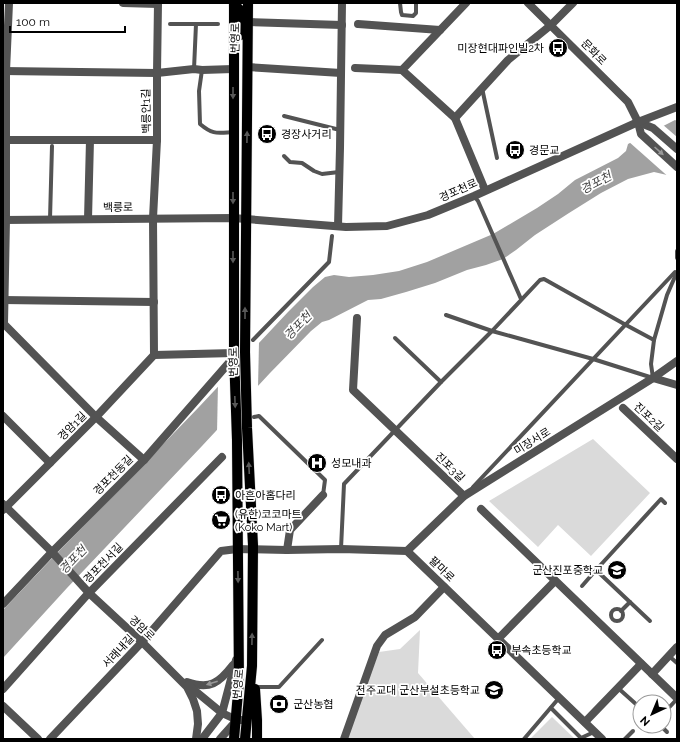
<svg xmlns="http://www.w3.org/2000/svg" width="680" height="742" font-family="Raleway,'Noto Sans KR',sans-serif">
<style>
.green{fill:#dadada}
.water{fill:#a1a1a1}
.pier{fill:#fff}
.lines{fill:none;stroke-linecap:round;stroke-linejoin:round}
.primary-casing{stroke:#dbdbdb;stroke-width:11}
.service{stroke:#535353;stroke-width:4}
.minor{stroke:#535353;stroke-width:8}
.tertiary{stroke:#535353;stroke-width:8}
.primary{stroke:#000;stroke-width:10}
.oneway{fill:#595959}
.oneway2{fill:#989898}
.labels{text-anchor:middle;stroke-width:3.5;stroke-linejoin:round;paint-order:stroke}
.street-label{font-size:11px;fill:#000;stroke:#fff}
.poi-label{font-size:11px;fill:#000;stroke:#fff;text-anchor:start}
.water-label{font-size:12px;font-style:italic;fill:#424242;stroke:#fff}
</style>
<rect width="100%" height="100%" fill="#fff"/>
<g class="green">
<polygon points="593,439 650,493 591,556 558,525 538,547 489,501"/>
<polygon points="420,630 418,673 475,739 346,739 379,652 400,649"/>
<polygon points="552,717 575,739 530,739"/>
</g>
<polygon class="water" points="675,120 677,121 677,174 667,175 654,172 628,179 601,193 569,213 535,235 516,250 503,259 486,265 467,270 435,283 406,292 381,299 368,300 329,320 322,322 311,331 270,373 202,446 67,588 3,658 3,610 57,553 118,491 198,408 288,312 313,287 325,277 334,275 349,277 373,275 399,271 427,262 493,234 537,208 558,194 575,180 618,158 626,151 628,144"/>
<g class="pier">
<polygon points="662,124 677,137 677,176 672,180 628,141"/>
<polygon points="259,341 258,388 217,433 218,384"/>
</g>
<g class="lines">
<defs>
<g id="primary">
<polyline points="234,3 234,353 237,440 239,681 234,739"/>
<polyline points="234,5 239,9 241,11 241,35"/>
<polyline points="255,689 257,720 257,739"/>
<polyline points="245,739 252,666 253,545 247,428 245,352 248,3"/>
</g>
</defs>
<use href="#primary" class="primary-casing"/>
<g class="service">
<polyline points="400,3 401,12 402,15 413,16 416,13 416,3"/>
<polyline points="170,24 196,24 194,69"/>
<polyline points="196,24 218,24"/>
<path d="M202 70 199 91 200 124C213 135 217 133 233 132"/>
<polyline points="482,88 497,158"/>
<polyline points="284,116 340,130"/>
<polyline points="284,156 290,162 302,163 314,171 322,174 339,172"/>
<polyline points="474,196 478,201 521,299"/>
<polyline points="50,219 52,146"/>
<polyline points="677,251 677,258"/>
<polyline points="446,315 492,331 540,280 544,279 626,325 654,340"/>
<polyline points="395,338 441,382"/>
<polyline points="253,340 329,262 332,236"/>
<polyline points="254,417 259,416 325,480 323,495"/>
<polyline points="473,487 675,272"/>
<polyline points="341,549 344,484 441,382 492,331 593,359 653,378 651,364 654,340 667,295 677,272"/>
<polyline points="596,570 661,499 665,503"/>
<polyline points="582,586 596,570 650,621"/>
<circle cx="617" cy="615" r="6"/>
<polyline points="621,611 630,602"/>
<polyline points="669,656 677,663"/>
<polyline points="255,687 279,687 322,640"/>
<polyline points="618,688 637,705"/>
<polyline points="551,708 581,738 594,732"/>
<polyline points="664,713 677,699"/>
<polyline points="661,726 667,732"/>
<polyline points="524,739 559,698"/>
<polyline points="625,739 633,731"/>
</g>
<g class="minor">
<polyline points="123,3 158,4"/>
<polyline points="466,3 402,70 455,118 485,190"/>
<polyline points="248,22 342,25"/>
<polyline points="358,24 440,30"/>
<polyline points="247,67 341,73"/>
<polyline points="355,68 402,70"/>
<polyline points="3,71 157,73 194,69 202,70 233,69"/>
<polyline points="455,118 508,60 551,25"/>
<polyline points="3,140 157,140"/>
<polyline points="88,219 90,140"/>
<polyline points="338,226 340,148 342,3"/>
<polyline points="3,300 154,302"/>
<polyline points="357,318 353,390 464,496"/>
<polyline points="4,324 96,417 144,460"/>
<polyline points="3,325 4,324 6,220 6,71 9,3"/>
<polyline points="154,355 234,353"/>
<polyline points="653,378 677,385"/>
<polyline points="623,408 677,459"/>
<polyline points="3,416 50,463"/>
<polyline points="481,509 677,698"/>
<polyline points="3,510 96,417 154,355 153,218 157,140 157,73 158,3"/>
<polyline points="287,550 290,530 323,495"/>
<polyline points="3,604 52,552 144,460 234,357"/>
<polyline points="498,639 555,581"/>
<polyline points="652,674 677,647"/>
<polyline points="3,689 86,596 222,457"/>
<polyline points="3,706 38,739"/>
<polyline points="585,722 641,664"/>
<polyline points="50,739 142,642 221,551 237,549"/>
<polyline points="344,739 377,646 385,635 415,617 444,587"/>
</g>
<g class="tertiary">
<polyline points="528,3 628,102 638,122 641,134 677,167"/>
<polyline points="551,25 573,3"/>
<polyline points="638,122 653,128 677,149"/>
<polyline points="3,220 233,218 346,227 387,226 428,215 474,196 638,122 677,107"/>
<polyline points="3,504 52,552 89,593 142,642 187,687 193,699 197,711 198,724 196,739"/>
<polyline points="237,549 287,550 341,549 407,551 602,739"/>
<polyline points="407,551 464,496 653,378 677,361"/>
<path d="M187 682C210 690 219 683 233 665"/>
<polyline points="188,685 222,713 237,720 247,720"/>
<polyline points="202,739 222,713 236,660"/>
<polyline points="220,739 237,720"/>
</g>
<use href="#primary" class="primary"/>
</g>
<defs><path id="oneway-solid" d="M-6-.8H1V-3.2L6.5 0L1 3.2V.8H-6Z"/></defs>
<g class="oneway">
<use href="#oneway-solid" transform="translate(233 93) rotate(90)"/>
<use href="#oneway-solid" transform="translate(247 137) rotate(-89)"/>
<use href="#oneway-solid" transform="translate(233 198) rotate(90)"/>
<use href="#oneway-solid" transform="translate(233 257) rotate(90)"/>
<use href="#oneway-solid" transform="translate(245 313) rotate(-90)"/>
<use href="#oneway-solid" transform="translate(235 402) rotate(88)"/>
<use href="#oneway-solid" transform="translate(249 468) rotate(-93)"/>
<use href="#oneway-solid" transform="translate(238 577) rotate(89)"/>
<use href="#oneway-solid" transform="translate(252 639) rotate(-89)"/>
</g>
<g class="oneway2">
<use href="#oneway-solid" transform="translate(659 151) rotate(42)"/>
<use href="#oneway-solid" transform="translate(212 683) rotate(162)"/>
</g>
<defs>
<symbol id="bus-disc" viewBox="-11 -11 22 22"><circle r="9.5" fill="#000" stroke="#fff"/><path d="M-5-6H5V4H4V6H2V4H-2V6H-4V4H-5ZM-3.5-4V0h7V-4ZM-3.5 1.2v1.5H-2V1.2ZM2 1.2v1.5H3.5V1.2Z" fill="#fff"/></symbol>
<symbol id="hospital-disc" viewBox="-11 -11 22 22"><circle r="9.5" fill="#000" stroke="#fff"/><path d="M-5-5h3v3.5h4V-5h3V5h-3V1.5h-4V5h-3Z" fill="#fff"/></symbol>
<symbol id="supermarket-disc" viewBox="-11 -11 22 22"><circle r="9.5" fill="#000" stroke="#fff"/><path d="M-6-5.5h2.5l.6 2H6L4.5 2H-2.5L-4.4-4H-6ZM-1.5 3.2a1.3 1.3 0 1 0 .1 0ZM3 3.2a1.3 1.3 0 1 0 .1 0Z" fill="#fff"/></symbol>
<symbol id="school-disc" viewBox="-11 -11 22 22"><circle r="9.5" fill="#000" stroke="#fff"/><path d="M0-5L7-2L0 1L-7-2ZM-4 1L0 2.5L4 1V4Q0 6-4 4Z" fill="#fff"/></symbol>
<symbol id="bank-disc" viewBox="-11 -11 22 22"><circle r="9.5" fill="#000" stroke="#fff"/><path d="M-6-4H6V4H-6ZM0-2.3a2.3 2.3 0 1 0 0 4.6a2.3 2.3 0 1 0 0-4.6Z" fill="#fff"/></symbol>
</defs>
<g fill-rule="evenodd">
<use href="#bus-disc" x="547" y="37" width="22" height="22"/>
<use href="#bus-disc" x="256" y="123" width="22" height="22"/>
<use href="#bus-disc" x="504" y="139" width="22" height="22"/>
<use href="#hospital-disc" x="306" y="452" width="22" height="22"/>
<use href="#bus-disc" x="210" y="484" width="22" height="22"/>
<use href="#supermarket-disc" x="210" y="509" width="22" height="22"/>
<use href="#school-disc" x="606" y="559" width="22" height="22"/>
<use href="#bus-disc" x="486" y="639" width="22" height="22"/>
<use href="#school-disc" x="483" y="679" width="22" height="22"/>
<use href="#bank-disc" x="268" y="693" width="22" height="22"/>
</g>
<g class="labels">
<g class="street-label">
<text transform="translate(235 38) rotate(-89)" y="4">번영로</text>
<text transform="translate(594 52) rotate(45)" y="4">문화로</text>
<text transform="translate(146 111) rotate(-91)" y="4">백릉안1길</text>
<text transform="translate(458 190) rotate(-24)" y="4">경포천로</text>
<text transform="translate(118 207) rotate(-1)" y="4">백릉로</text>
<text transform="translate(233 362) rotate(-91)" y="4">번영로</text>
<text transform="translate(649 417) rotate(43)" y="4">진포2길</text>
<text transform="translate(72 426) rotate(-45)" y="4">경암1길</text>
<text transform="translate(532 441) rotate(-32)" y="4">미장서로</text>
<text transform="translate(450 467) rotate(44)" y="4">진포3길</text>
<text transform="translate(113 475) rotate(-45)" y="4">경포천동길</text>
<text transform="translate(103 563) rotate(-46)" y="4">경포천서길</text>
<text transform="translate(442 569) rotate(44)" y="4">팔마로</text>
<text transform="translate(142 628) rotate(43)" y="4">경암로</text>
<text transform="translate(118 651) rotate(-47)" y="4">서래내길</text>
<text transform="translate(238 684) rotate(-85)" y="4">번영로</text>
</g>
<g class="poi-label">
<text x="544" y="52" text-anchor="end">미장현대파인빌2차</text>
<text x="281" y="138">경장사거리</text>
<text x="529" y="154">경문교</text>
<text x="331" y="467">성모내과</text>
<text x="235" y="499">아흔아홉다리</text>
<text x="235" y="518">(유한)코코마트<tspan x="235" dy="13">(Koko Mart)</tspan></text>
<text x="603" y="574" text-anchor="end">군산진포중학교</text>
<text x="511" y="654">부속초등학교</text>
<text x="480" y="694" text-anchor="end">전주교대 군산부설초등학교</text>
<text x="293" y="708">군산농협</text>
</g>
<g class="water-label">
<text transform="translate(596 183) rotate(-28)" y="4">경포천</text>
<text transform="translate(298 326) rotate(-46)" y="4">경포천</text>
<text transform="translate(73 560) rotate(-46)" y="4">경포천</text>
</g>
</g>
<rect width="680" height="742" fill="none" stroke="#000000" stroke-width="8"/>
<g transform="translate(652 714) rotate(224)"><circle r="19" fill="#ffffff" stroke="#999999"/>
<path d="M0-3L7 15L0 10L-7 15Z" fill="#000000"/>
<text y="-6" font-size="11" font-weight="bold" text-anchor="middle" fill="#000000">N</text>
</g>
<path d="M10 26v6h115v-6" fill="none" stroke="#000000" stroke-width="2"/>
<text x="16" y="26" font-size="12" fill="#000000" stroke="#ffffff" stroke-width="3" paint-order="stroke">100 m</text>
</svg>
